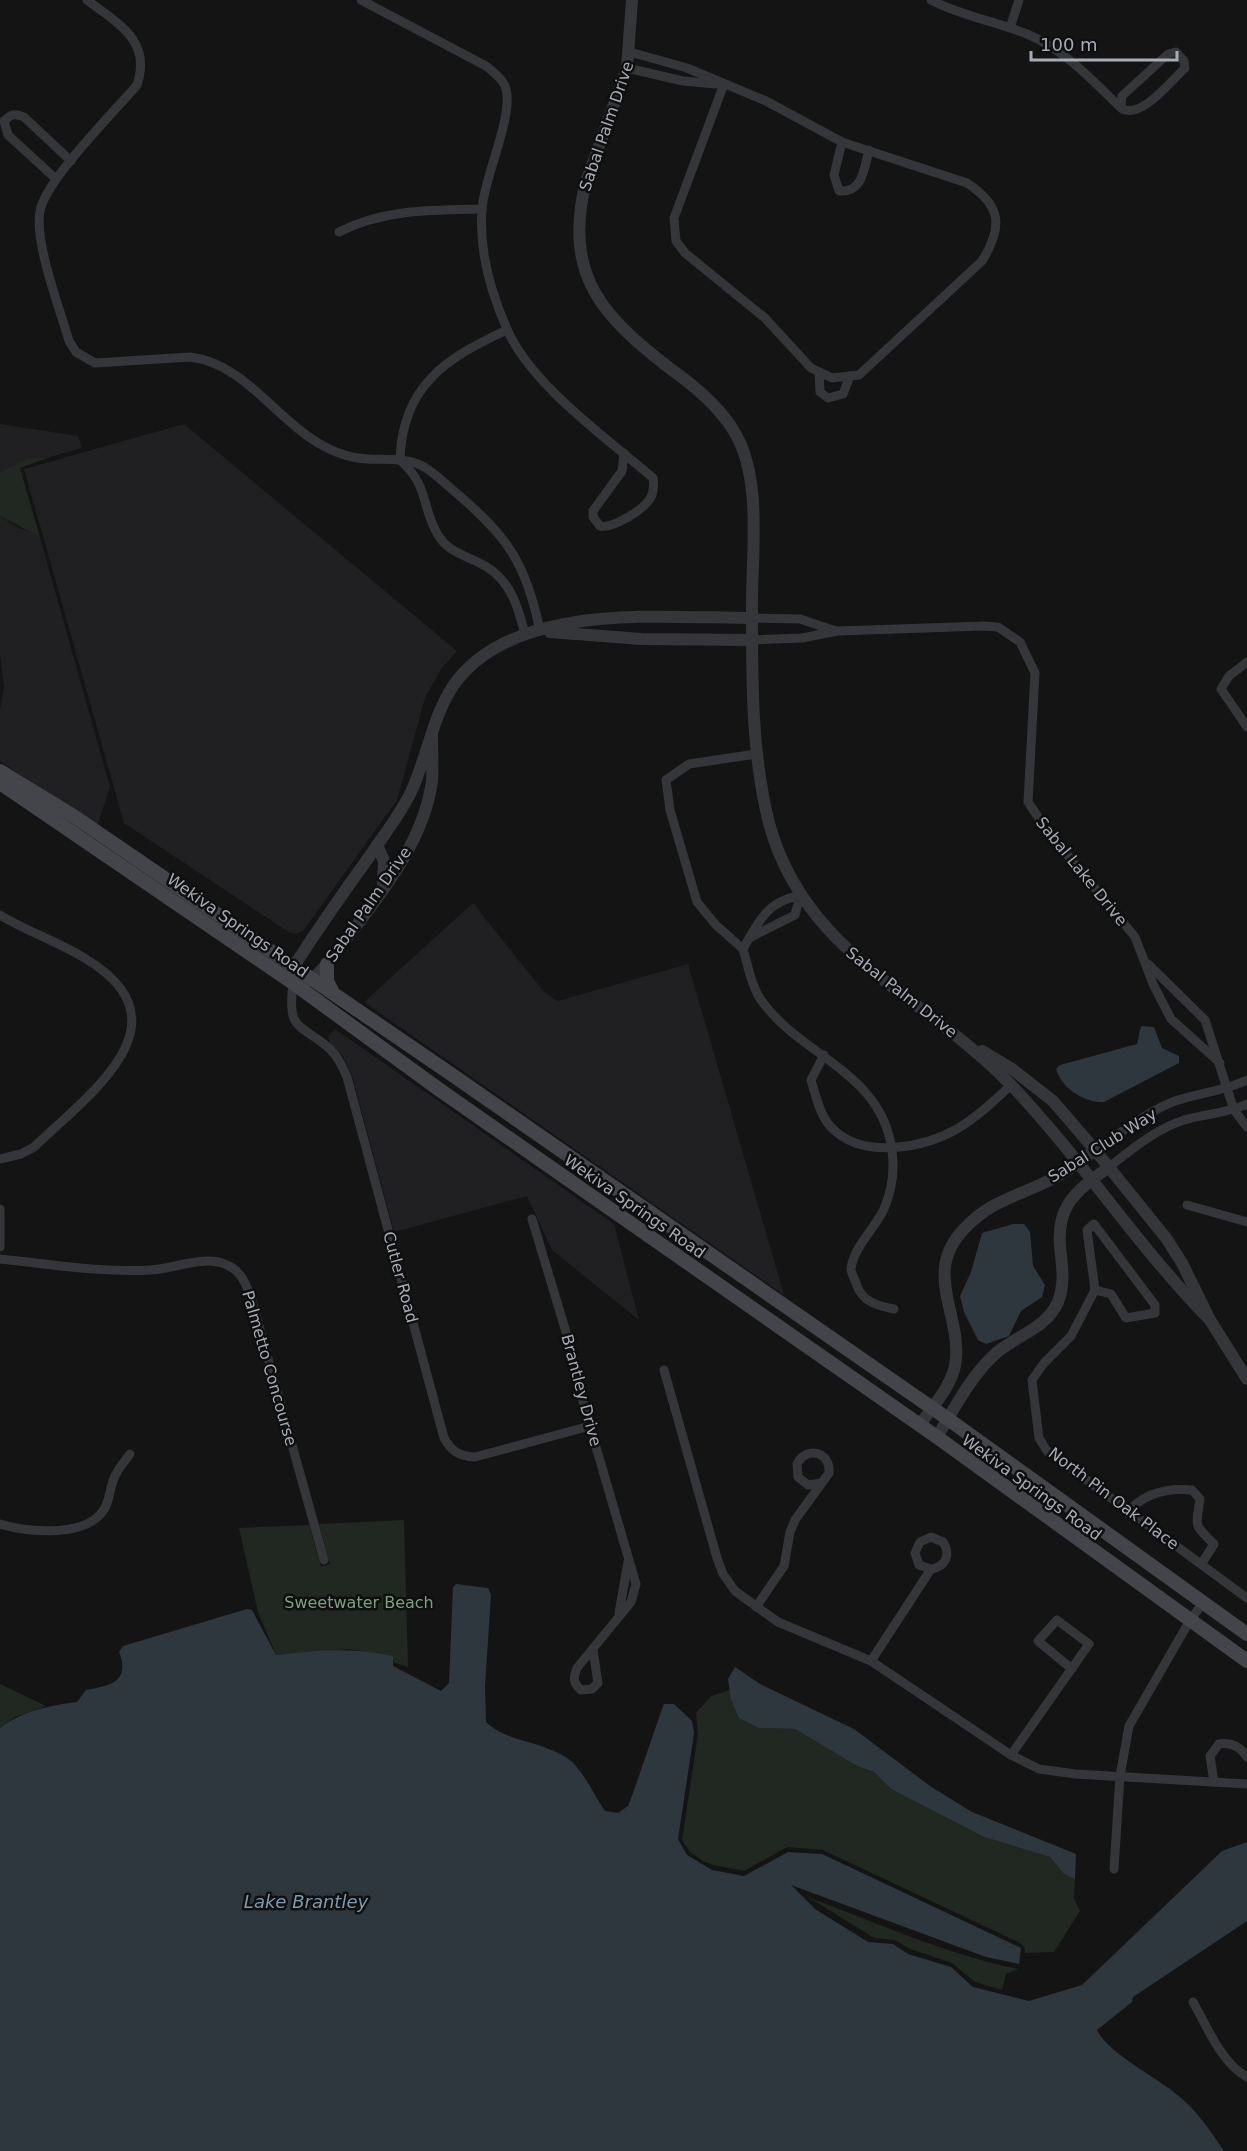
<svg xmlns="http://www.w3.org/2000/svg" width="1247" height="2151" font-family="'DejaVu Sans',sans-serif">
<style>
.built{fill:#202022}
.green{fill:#202821}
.water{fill:#2e373d}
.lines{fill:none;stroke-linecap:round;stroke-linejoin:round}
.minor{stroke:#35363a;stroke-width:9}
.tertiary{stroke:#35363a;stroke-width:12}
.secondary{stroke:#43454a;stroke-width:14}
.labels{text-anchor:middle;stroke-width:5;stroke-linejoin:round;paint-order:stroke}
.street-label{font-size:16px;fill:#a6abb5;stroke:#0f0f10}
.park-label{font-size:16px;fill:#7e9f7f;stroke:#0f0f10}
.water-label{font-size:18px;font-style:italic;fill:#7f9aae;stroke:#0f0f10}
</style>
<rect width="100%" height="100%" fill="#141415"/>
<g class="built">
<polygon points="0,424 78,436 82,448 50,457 27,458 0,472"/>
<polygon points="184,424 457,651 441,669 425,698 397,800 303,931 296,934 290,933 124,823 24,469"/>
<polygon points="0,516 19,528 39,534 110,787 97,826 0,761 0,709 4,688 0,653"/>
<polygon points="473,903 544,992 558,1001 688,964 784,1295 364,1002"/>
<polygon points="335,1029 614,1224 639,1320 552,1250 527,1196 394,1232 352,1075 343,1056 330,1043 328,1036"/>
</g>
<g class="green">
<polygon points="50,457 20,468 39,534 35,534 0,516 0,472 27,458"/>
<polygon points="404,1520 408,1667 393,1662 392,1656 348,1649 276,1655 258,1612 239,1528 309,1525 321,1567 330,1564 319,1524"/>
<polygon points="0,1684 46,1706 15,1717 0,1728"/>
<polygon points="730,1690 739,1718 758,1728 795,1729 857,1766 874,1772 891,1789 984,1837 1050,1857 1063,1873 1075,1880 1074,1898 1080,1911 1054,1952 1025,1953 1025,1948 1020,1943 823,1850 787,1847 744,1871 713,1865 703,1861 690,1852 682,1840 698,1734 696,1713 711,1696"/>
<path d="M808 1897C877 1923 946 1954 1018 1969L1006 1974 1002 1990 975 1982 952 1963 910 1949 895 1940 874 1938Z"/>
</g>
<g class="water">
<path d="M1141 1026 1154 1027 1162 1048 1179 1056V1063L1104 1102C1085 1103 1062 1089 1056 1069L1060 1065 1137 1044Z"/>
<polygon points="1013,1224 1024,1224 1030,1232 1033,1266 1045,1285 1042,1297 1021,1311 1009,1336 986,1344 978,1340 964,1312 960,1296 971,1272 982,1233"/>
<path d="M456 1584 488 1588 491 1595 485 1686 486 1722C506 1742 542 1741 567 1758 583 1769 593 1794 605 1811L618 1813 628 1806 633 1793 662 1709 664 1704H674L692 1721 694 1733 678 1839 687 1855 712 1870 744 1876 788 1852 822 1854 1021 1948 1019 1964 986 1957 791 1885 815 1909 868 1942 893 1944 908 1954 951 1967 973 1987 1029 2001 1082 1985 1222 1851 1247 1842V1921L1133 1997 1132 2002 1097 2030C1107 2053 1160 2079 1180 2097 1198 2112 1211 2132 1224 2151H0V1728C24 1710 48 1706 77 1702L86 1690C109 1686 131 1682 119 1652L123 1646 247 1609 252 1610 276 1655C316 1650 353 1647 393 1656V1666L441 1691 449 1683 453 1587Z"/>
<polygon points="735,1667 760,1684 854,1729 930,1786 972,1812 1076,1854 1075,1880 1063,1873 1050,1857 984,1837 891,1789 874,1772 857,1766 795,1729 758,1728 739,1718 731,1699 728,1679"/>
</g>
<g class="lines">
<g class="minor">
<path d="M87 0C118 24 152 40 137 85 114 112 45 181 40 211 34 242 60 309 69 341L76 352 95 363 190 357C240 363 269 409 309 437 326 449 346 458 368 459 384 460 402 458 418 464 431 469 443 482 454 491 507 536 526 562 540 631"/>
<path d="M361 0 486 66C493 72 501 77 505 86 516 112 483 179 482 210 479 250 491 293 507 329 531 385 607 438 653 478 654 485 654 491 651 497 645 509 613 529 600 526L593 517V511L622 471 624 453"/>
<path d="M931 0C961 16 995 21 1027 34 1065 50 1092 80 1121 108 1140 121 1172 80 1185 68L1184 61 1176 52 1168 54 1122 96 1121 108"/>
<polyline points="1010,28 1019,0"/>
<path d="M630 52 687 68 766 101 842 142 967 183C1002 206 1003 227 982 261L859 375 832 378 811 368 765 318 685 253 676 241 674 218 724 84"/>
<polyline points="627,68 683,81 716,84"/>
<path d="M842 142 834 175 839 191C863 193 864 169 869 150"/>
<path d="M56 179 8 135 4 121C11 114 15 113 24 117L71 161"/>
<path d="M339 232C383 209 433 210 482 209"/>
<polyline points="819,372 820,392 828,398 843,394 850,376"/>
<path d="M400 460C402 386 446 358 507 330"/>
<path d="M402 462C429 487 421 506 438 535 449 554 470 556 487 567 512 583 518 608 525 634"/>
<polyline points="752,618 800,619 836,631"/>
<polyline points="752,640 802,638 838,631 984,626 998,627 1020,642 1035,673 1028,802 1047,830 1135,937 1153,984 1171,1019 1220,1063"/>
<polyline points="1247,662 1229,676 1221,689 1247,727"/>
<path d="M0 915C28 932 59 942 86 959 192 1023 88 1095 34 1147L21 1154 0 1159"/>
<path d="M743 949C748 966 751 985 761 1000 802 1058 882 1071 892 1151 895 1172 892 1190 884 1209 875 1228 853 1248 851 1269 851 1274 856 1281 857 1286 863 1302 878 1306 894 1309"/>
<polyline points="743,949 716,925 697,902 670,810 666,780 689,764 756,754"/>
<path d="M743 949C758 922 768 900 800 896L795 915 749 938"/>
<polyline points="1148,964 1205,1020 1234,1110 1247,1127"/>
<path d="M293 983C287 1032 299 1022 330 1049 338 1057 342 1066 347 1077L444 1438C452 1452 459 1456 475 1457L590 1426"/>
<path d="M824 1055 811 1080C816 1096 820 1118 834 1130 865 1159 923 1148 957 1129 977 1117 994 1101 1011 1085"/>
<path d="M1095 1150C1121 1133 1146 1112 1175 1101 1199 1093 1224 1091 1247 1080"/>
<path d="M1109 1167C1132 1149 1156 1129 1184 1120 1205 1114 1227 1113 1247 1104"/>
<polyline points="1187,1205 1247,1222"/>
<polyline points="0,1209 0,1247"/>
<path d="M532 1219 575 1362 584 1406 636 1584 631 1602 577 1668C573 1678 573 1683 581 1690L592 1689 598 1683 593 1650"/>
<polygon points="1094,1224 1155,1305 1155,1313 1126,1318 1111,1294 1095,1290 1087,1230"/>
<path d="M0 1259C50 1264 101 1273 151 1270 174 1269 205 1254 227 1265 241 1271 246 1284 251 1297L324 1560"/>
<polyline points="1095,1290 1071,1336 1044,1363 1032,1380 1039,1438 1047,1451 1247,1598"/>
<polyline points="664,1370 717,1558 723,1574 735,1591 778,1622 871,1661 1011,1755 1039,1769 1075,1774 1247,1784"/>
<path d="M1129 1511C1145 1493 1168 1488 1192 1490L1200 1499C1196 1527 1193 1524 1214 1544L1202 1563"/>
<path d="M0 1524C28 1532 87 1539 105 1508 109 1500 110 1490 113 1481 116 1471 124 1462 130 1454"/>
<path d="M756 1607 784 1566 790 1532 795 1520 829 1473C831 1452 807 1445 797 1464L798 1477 808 1485 821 1483"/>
<polyline points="619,1613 628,1562"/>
<path d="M871 1661 931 1569C946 1567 951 1554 943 1542L931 1537 920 1542 915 1553 919 1565 931 1569"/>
<polyline points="1011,1755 1089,1644 1057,1620 1038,1641 1072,1669"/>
<path d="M1214 1782 1210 1756 1219 1744C1231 1742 1240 1746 1247 1757"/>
<polyline points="1114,1869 1120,1776 1129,1726 1189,1622 1202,1604"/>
<path d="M1193 2002C1207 2026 1221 2063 1247 2077"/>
</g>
<g class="tertiary">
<path d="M632 0 627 68 585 185C564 277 603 317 672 370 696 387 720 407 735 433 762 479 752 551 752 603 752 676 751 752 769 823 804 955 927 996 1013 1087 1083 1161 1138 1247 1210 1320"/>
<polyline points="550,632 641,639 752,640"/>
<path d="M432 734C432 750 433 766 432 781 423 850 367 910 327 964L313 979 293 983 294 966C318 929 343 893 369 857 383 836 400 815 411 792 427 758 432 718 453 686 512 601 660 618 752 618"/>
<polyline points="377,845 384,861 383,884"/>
<polyline points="982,1051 1012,1069 1053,1101 1095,1150 1166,1238 1182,1263 1210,1320 1247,1379"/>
<path d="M919 1426C933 1406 954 1384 956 1359 960 1312 923 1272 964 1229 992 1199 1020 1196 1054 1178 1069 1170 1082 1160 1095 1150"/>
<path d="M937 1437C954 1409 970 1377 995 1354 1015 1336 1046 1329 1058 1302 1064 1286 1063 1272 1061 1256 1054 1208 1072 1194 1109 1167"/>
</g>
<g class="secondary">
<polyline points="0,771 75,817 448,1072 948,1419 1247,1634"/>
<polyline points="0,783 293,983 437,1088 937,1437 1247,1661"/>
<polyline points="327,964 327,981 333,993"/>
</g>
</g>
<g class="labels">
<g class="street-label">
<text transform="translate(606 126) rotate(-71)" y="6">Sabal Palm Drive</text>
<text transform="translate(1082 871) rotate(51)" y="6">Sabal Lake Drive</text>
<text transform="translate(368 904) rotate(-55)" y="6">Sabal Palm Drive</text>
<text transform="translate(238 925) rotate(35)" y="6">Wekiva Springs Road</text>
<text transform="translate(902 992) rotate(38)" y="6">Sabal Palm Drive</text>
<text transform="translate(1102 1145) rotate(-32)" y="6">Sabal Club Way</text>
<text transform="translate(635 1206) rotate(35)" y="6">Wekiva Springs Road</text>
<text transform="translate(401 1277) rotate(75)" y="6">Cutler Road</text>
<text transform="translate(270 1368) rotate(74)" y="6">Palmetto Concourse</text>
<text transform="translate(582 1390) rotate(75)" y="6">Brantley Drive</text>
<text transform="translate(1032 1487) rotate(36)" y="6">Wekiva Springs Road</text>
<text transform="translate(1114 1498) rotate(37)" y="6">North Pin Oak Place</text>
</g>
<g class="park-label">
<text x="359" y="1608">Sweetwater Beach</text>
</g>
<g class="water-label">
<text x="306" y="1908">Lake Brantley</text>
</g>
</g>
<path d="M1031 51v9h146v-9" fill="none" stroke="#a6abb5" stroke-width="3"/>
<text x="1040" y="51" font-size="18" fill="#a6abb5" stroke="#0f0f10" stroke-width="4.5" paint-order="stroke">100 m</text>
</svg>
